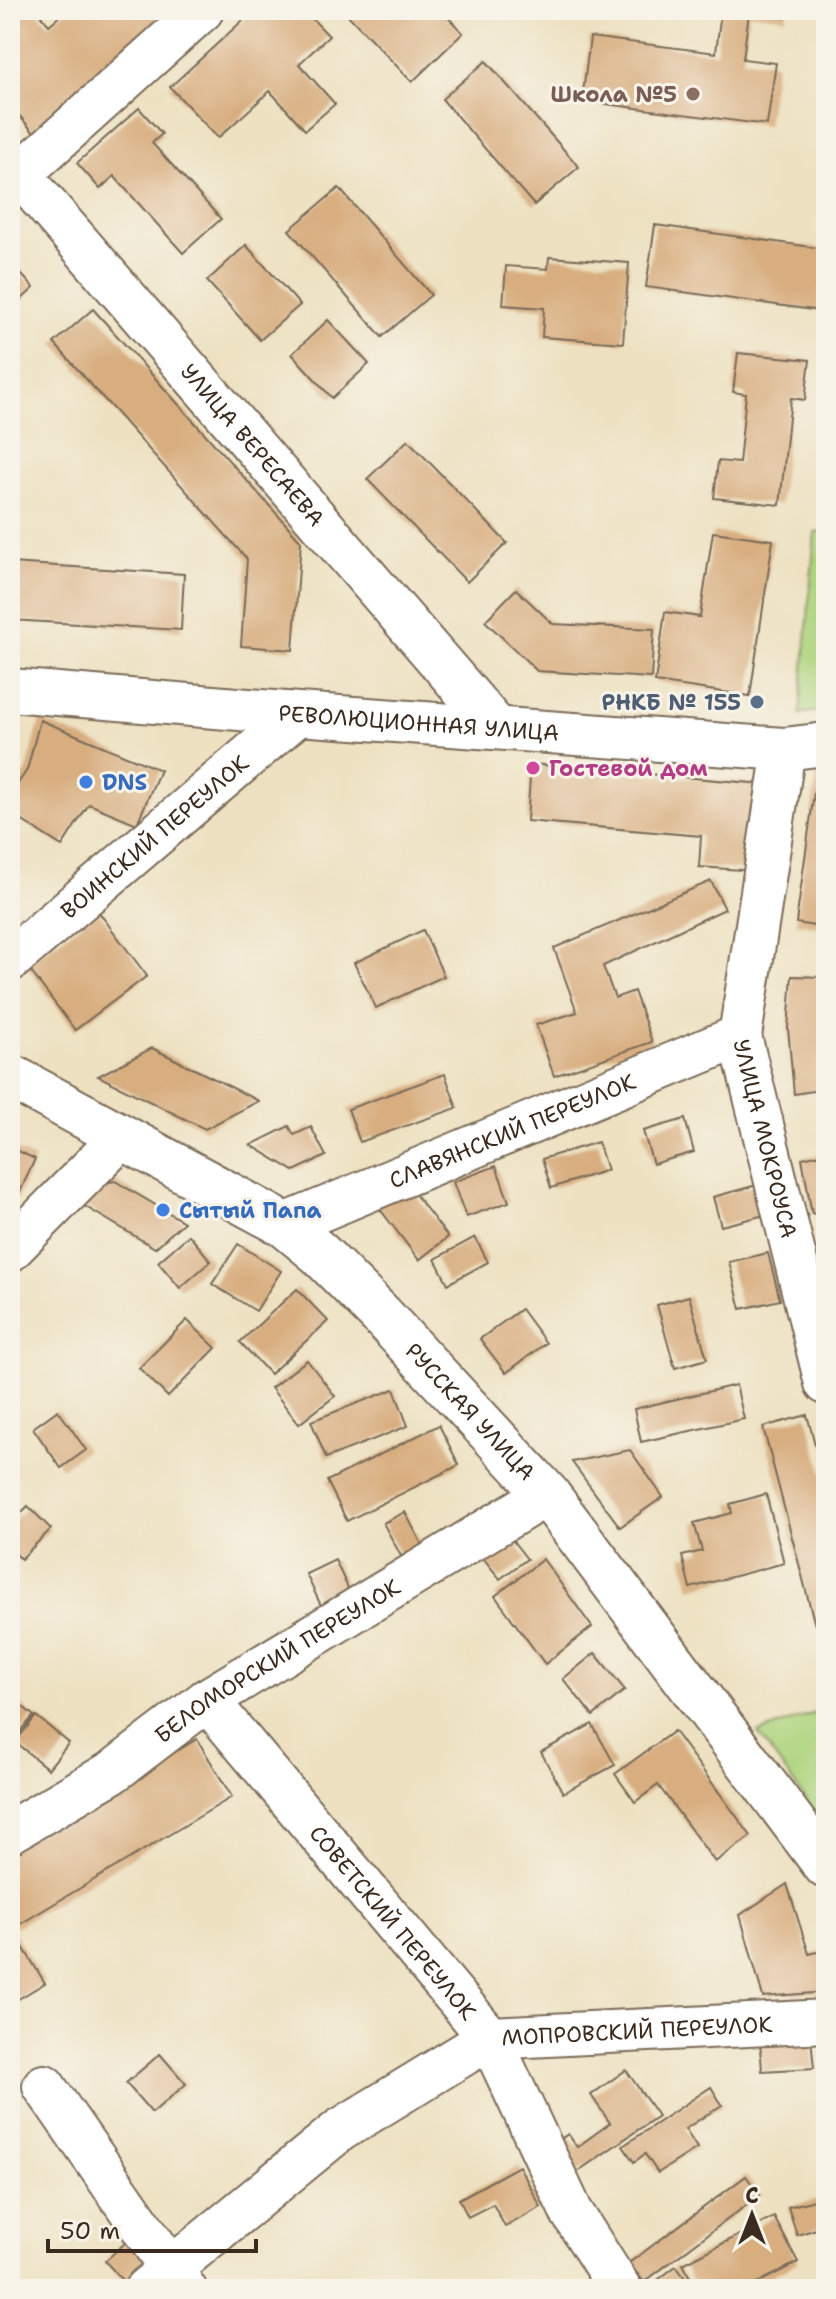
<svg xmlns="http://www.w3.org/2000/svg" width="836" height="2299" font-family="'Shantell Sans',sans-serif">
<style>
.green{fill:#aed47e;stroke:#747f4e;stroke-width:2}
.building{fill:#d8ae80}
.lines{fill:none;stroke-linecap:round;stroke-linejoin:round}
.minor-casing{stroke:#796a57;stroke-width:46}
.major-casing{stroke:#796a57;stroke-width:48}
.minor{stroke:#fff;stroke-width:42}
.major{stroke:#fff;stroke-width:44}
.education-dot{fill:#8d6e63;stroke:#f7f3e8;stroke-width:3}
.service-dot{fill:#5c6f8a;stroke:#f7f3e8;stroke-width:3}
.hotel-dot{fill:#d1479c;stroke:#f7f3e8;stroke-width:3}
.shop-dot{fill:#3f7fe0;stroke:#f7f3e8;stroke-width:3}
.labels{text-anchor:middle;stroke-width:6;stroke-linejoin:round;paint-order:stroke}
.education-label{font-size:22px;font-weight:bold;fill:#785e54;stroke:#f7f3e8;text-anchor:end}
.street-label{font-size:22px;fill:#3b2a1e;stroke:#f7f3e8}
.service-label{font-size:22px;font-weight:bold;fill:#4e5e75;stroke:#f7f3e8;text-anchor:end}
.hotel-label{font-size:22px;font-weight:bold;fill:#b23c85;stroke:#f7f3e8;text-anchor:start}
.shop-label{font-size:22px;font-weight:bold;fill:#366cbe;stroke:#f7f3e8;text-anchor:start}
</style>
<rect width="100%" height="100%" fill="#f7f3e8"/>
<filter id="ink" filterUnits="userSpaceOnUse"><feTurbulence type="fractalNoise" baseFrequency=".0125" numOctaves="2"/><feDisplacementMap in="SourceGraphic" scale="16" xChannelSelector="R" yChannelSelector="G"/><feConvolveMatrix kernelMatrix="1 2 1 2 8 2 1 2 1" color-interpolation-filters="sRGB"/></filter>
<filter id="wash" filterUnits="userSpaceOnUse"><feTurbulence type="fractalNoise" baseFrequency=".006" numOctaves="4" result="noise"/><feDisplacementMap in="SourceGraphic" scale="32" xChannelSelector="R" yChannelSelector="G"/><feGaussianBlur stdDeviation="1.8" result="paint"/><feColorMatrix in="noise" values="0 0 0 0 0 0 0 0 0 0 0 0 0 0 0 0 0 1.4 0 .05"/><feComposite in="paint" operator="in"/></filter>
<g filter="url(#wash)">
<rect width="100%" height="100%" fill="#ede1c1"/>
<g class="green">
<polygon points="826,531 826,710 800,714 815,532"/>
<polygon points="826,1709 826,1828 758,1733"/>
</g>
<g id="blocks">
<g class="building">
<polygon points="10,10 36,10 49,25 67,10 180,10 35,134 10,105"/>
<polygon points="254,10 304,10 329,36 299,64 335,104 305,130 270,91 218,138 170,87"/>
<polygon points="343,10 441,10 463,33 412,82"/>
<polygon points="721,10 787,10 786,18 749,13 743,59 776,63 767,125 582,101 590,37 716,53"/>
<polygon points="486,61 579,167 534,205 442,99"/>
<polygon points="139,108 162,134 152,143 221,219 183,253 114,176 100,189 77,163"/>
<polygon points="339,188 431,295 382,337 289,230"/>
<polygon points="655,225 826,249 826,273 821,311 646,287"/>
<polygon points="246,245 300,305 260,340 207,281"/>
<polygon points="549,257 629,263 623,343 542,337 544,308 503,305 506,266 548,269"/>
<polygon points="10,262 34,288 10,310"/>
<polygon points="93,309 301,541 293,650 241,646 247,559 54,343"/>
<polygon points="328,320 369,364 332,398 292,354"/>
<polygon points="738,353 810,360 805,400 791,398 780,505 714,498 718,461 739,463 746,394 733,392"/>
<polygon points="408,440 507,543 467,582 367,479"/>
<polygon points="713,532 773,540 750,696 655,682 665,612 700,617"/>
<polygon points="10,563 184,574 181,630 10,620"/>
<polygon points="516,589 553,624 654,629 651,678 537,671 485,621"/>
<polygon points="40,720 160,770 137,824 89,804 62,846 10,813 10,795 27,770"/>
<polygon points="826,763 826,928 796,923 818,764"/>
<polygon points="531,764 763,784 756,871 699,867 701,836 527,821"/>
<polygon points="711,881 725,909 603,966 615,998 634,991 652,1042 554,1076 536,1025 577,1012 554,948"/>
<polygon points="98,911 147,976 75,1030 26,965"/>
<polygon points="423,930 444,976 376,1008 354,963"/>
<polygon points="792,976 825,977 826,990 826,1089 794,1094 788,1028"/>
<polygon points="152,1048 259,1101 205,1129 98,1076"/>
<polygon points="445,1074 457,1108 360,1142 348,1109"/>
<polygon points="685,1119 694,1152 653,1164 643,1131"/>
<polygon points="289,1126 294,1135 311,1127 326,1156 294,1171 251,1145"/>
<polygon points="598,1142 607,1170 551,1188 542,1159"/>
<polygon points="10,1147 35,1159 14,1205 10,1203"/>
<polygon points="826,1153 826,1212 812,1214 802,1158"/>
<polygon points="496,1166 509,1202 466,1217 453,1182"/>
<polygon points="115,1181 184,1222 155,1248 81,1204 97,1184"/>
<polygon points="405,1181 448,1237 419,1260 376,1204"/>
<polygon points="757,1185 765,1215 721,1226 713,1197"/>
<polygon points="189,1235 211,1261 180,1288 158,1262"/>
<polygon points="475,1237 488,1262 448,1284 435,1259"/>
<polygon points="238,1244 281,1271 256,1311 212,1284"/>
<polygon points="768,1253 780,1300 741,1309 729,1262"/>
<polygon points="297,1289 328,1321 270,1374 240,1342"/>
<polygon points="689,1296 707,1359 675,1368 657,1305"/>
<polygon points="521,1309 546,1343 506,1373 480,1339"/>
<polygon points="187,1320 216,1348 168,1397 139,1368"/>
<polygon points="307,1360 335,1396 299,1424 271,1388"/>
<polygon points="736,1385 744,1419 641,1442 634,1409"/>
<polygon points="394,1389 408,1426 326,1458 311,1421"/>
<polygon points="58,1410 86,1450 61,1468 33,1428"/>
<polygon points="807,1415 826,1485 826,1622 815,1625 763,1427"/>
<polygon points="439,1425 459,1465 347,1521 327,1481"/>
<polygon points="630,1450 663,1497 620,1527 572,1462"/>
<polygon points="766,1494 784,1563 690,1588 682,1556 702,1551 694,1523 732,1513 730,1504"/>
<polygon points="28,1506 51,1529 21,1559 10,1548 10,1524"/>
<polygon points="405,1512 427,1554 406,1565 383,1523"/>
<polygon points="506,1532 527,1559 500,1579 479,1553"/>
<polygon points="543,1559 592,1627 545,1664 495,1596"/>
<polygon points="335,1560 354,1601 325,1614 306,1574"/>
<polygon points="595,1653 625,1690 593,1716 563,1679"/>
<polygon points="10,1696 34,1716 12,1741 10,1739"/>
<polygon points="36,1716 69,1743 48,1769 15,1742"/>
<polygon points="592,1724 615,1765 563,1793 541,1752"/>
<polygon points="674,1731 751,1836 715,1862 658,1785 635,1802 615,1774"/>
<polygon points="197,1739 232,1797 12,1929 45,1983 10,2004 10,1851"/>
<polygon points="787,1884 809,1954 826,1950 826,1992 763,1997 740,1915"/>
<polygon points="811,2038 814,2068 762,2071 760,2041"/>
<polygon points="160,2054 186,2084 152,2113 126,2083"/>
<polygon points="626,2070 658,2116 568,2178 548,2148 568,2134 577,2147 610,2123 591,2095"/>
<polygon points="711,2087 722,2105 685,2129 697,2148 658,2173 645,2154 634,2162 623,2146"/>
<polygon points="519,2166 541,2207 505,2227 493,2204 468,2217 459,2199"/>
<polygon points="746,2176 760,2195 644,2282 629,2263"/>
<polygon points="826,2197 826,2226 797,2235 788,2207"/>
<polygon points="774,2217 798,2262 746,2289 696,2289 683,2264"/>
<polygon points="135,2234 162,2265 130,2289 105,2261"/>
<polygon points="676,2266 693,2289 646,2289"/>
</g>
</g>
</g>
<g filter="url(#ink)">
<use href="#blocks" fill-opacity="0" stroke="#796a57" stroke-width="2"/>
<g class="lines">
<defs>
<g id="minor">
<path id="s1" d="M10 163 496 727"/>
<polyline points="10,183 202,10"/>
<path id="s2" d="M10 690 298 714 784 749 826 744"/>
<path id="s3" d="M784 749 740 1036 826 1383"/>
<path id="s4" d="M10 960 298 714"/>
<path id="s5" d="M285 1225 740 1036"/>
<polyline points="10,1250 122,1137"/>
<path id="s6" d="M207 1700 490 2038 571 2211 620 2289"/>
<path id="s7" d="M10 1832 114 1771 207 1700 547 1494"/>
<polyline points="44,2086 185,2289"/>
<path id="s8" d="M146 2289 340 2130 490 2038 826 2021"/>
</g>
<g id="major">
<path id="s9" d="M10 1076 285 1225 319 1253 381 1315 547 1494 826 1866"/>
</g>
</defs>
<use href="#minor" class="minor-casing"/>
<use href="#major" class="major-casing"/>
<use href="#minor" class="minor"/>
<use href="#major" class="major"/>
</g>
</g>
<circle class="education-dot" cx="693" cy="94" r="8"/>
<circle class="service-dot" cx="757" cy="702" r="8"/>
<circle class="hotel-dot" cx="533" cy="768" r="8"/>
<g class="shop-dot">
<circle cx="86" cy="782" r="8"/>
<circle cx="163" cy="1210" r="8"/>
</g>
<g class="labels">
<g class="education-label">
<text x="677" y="102">Школа №5</text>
</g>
<g class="street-label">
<text dy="8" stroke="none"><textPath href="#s1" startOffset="372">УЛИЦА ВЕРЕСАЕВА</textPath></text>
<text dy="8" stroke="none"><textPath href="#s2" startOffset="410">РЕВОЛЮЦИОННАЯ УЛИЦА</textPath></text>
<text dy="8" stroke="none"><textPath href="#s4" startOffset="190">ВОИНСКИЙ ПЕРЕУЛОК</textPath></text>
<text dy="8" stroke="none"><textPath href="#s5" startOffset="246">СЛАВЯНСКИЙ ПЕРЕУЛОК</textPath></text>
<text dy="8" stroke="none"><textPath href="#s3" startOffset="396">УЛИЦА МОКРОУСА</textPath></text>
<text dy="8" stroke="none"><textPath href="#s9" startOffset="576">РУССКАЯ УЛИЦА</textPath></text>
<text dy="8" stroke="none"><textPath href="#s7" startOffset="318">БЕЛОМОРСКИЙ ПЕРЕУЛОК</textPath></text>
<text dy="8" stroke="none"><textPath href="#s6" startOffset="290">СОВЕТСКИЙ ПЕРЕУЛОК</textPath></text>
<text dy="8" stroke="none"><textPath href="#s8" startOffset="574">МОПРОВСКИЙ ПЕРЕУЛОК</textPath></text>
</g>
<g class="service-label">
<text x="741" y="710">РНКБ № 155</text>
</g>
<g class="hotel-label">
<text x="549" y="776">Гостевой дом</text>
</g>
<g class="shop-label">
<text x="102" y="790">DNS</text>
<text x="179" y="1218">Сытый Папа</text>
</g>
</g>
<rect width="836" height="2299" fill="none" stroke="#f7f3e8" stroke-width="40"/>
<g transform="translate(752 2215)" stroke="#f7f3e8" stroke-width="6" paint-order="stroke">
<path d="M0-6L14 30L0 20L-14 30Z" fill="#3b2a1e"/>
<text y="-12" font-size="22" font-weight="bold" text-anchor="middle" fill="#3b2a1e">С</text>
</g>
<path d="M48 2239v12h208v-12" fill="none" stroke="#3b2a1e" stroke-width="4"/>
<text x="60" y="2239" font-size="24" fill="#3b2a1e" stroke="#f7f3e8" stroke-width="6" paint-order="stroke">50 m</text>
</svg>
